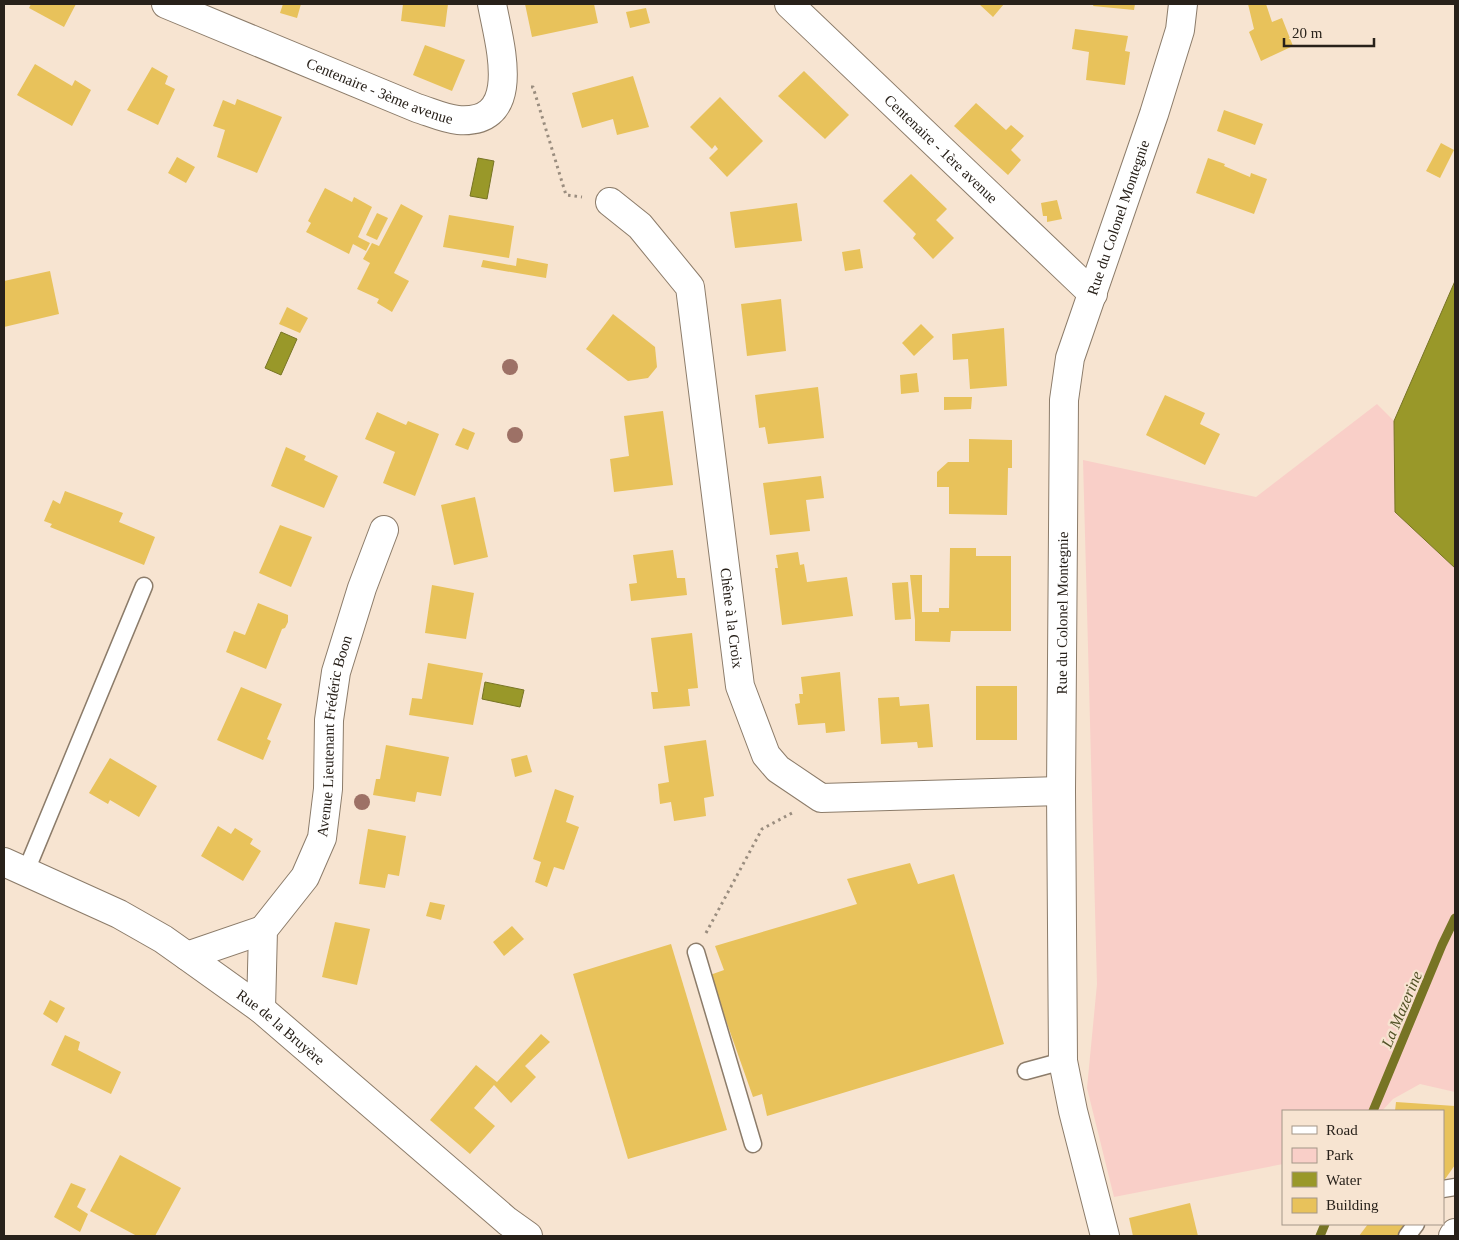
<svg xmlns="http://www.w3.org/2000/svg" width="1459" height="1240" font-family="Georgia,serif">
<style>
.green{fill:#f9cfc8}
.water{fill:#999829;stroke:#777424}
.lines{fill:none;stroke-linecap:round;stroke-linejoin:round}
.stream{stroke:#777424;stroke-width:9}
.building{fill:#e8c25b}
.lane-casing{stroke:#8c7c6a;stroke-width:19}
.street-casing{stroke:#8c7c6a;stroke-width:30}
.secondary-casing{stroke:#8c7c6a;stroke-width:30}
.path{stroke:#9a8d7f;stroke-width:3;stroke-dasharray:2.5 4;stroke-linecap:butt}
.lane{stroke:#fff;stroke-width:16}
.street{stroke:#fff;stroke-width:28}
.secondary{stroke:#fff;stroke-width:28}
.tree{fill:#9d7166}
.labels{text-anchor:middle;stroke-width:4.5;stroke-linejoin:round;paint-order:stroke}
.street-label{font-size:15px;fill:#28211a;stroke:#f7e4d1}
.water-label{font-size:16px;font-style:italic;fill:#525226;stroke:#f7e4d1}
</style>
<rect width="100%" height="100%" fill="#f7e4d1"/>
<polygon class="green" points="1377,404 1394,421 1395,512 1455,568 1455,1092 1420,1084 1393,1099 1382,1111 1283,1111 1283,1164 1114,1197 1087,1088 1097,984 1083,460 1256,497"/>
<g class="water">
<polygon points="478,158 494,161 487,199 470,196"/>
<polygon points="1455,281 1455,568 1395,512 1394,421"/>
<polygon points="281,332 297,339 281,375 265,368"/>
<polygon points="485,682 524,690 520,707 482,699"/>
</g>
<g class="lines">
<g class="stream">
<polyline points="1373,1111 1442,945 1455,918"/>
<polyline points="1320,1236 1325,1224"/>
</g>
</g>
<g class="building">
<polygon points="31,4 76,4 64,27 29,8"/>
<polygon points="283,4 301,4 297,18 280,13"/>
<polygon points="403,4 448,4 445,27 401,21"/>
<polygon points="525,4 594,4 598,23 532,37"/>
<polygon points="979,4 1004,4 993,17"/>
<polygon points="1094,4 1135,4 1134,10 1093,6"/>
<polygon points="1248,4 1266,4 1272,22 1282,18 1293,46 1261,61 1249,32 1254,29"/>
<polygon points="646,8 650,23 630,28 626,12"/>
<polygon points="1075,29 1128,36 1125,51 1130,52 1125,85 1086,80 1089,52 1072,49"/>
<polygon points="425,45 465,60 452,91 413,75"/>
<polygon points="35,64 72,86 75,80 91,90 72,126 17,95"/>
<polygon points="152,67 168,76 165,84 175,89 158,125 127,110"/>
<polygon points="804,71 849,115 825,139 778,96"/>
<polygon points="633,76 649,127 617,135 613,119 582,128 572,93"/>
<polygon points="720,97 763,141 727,177 709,158 718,149 715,145 712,149 690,127"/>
<polygon points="237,99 282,117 257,173 217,157 225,130 213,126 223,100 235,105"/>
<polygon points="976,103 1006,130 1011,125 1024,136 1011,150 1021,160 1008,175 954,126"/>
<polygon points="1224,110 1263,124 1255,145 1217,131"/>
<polygon points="1441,143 1454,150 1440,178 1426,171"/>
<polygon points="177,157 195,167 186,183 168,173"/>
<polygon points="1208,158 1225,164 1224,166 1250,177 1251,173 1267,179 1254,214 1196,193"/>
<polygon points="911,174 947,209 936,220 954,238 933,259 913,238 916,234 883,201"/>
<polygon points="325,188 352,202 354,197 372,207 358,237 370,243 366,251 353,244 349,254 306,232 311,223 308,221"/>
<polygon points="1057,200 1062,219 1047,222 1047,216 1043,216 1041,203"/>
<polygon points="797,203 802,241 735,248 730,212"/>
<polygon points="401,204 423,216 394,273 409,281 392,312 377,303 379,299 357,289 370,263 363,259 372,243 379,246"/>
<polygon points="377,213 388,218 377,240 366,235"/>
<polygon points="449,215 514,226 509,258 443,247"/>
<polygon points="860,249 863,268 845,271 842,252"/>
<polygon points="517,258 548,264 546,278 481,267 483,260 516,266"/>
<polygon points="50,271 59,314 4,327 4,281"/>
<polygon points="781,299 786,351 747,356 741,304"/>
<polygon points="287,307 308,318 300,333 279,324"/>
<polygon points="613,314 655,347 657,367 648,378 628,381 586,349"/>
<polygon points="921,324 934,337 914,356 902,343"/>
<polygon points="1004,328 1007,386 970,389 968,359 953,360 952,334"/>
<polygon points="917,373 919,392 901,394 900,375"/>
<polygon points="818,387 824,438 768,444 765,427 759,428 755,395"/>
<polygon points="1165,395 1205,413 1200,424 1220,434 1205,465 1146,435"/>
<polygon points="944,397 972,397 971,409 944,410"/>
<polygon points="663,411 673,485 614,492 610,459 629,456 624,416"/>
<polygon points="377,412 406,425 408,421 439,434 415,496 383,483 395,452 365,439"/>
<polygon points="463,428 475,433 468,450 455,445"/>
<polygon points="969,439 1012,440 1012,468 1008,468 1007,515 949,514 949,487 937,487 937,472 948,462 969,462"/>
<polygon points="286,447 306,456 304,460 338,476 324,508 271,486"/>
<polygon points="821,476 824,498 806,500 810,531 770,535 763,483"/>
<polygon points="65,491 123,513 119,522 155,537 144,565 50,527 52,524 44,521 53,500 60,504"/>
<polygon points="475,497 488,557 454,565 441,505"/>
<polygon points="280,525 312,537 291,587 259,573"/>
<polygon points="950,548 976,548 976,556 1011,556 1011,631 951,631 950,642 915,641 915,620 910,575 922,575 922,612 939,612 939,608 949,608"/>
<polygon points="673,550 677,578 685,578 687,595 631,601 629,584 637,583 633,555"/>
<polygon points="798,552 800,565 804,564 807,582 847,577 853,616 782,625 775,568 778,568 776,555"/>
<polygon points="908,582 911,619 895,620 892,583"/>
<polygon points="432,585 474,593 466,639 425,633"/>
<polygon points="258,603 288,615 288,622 285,628 282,629 266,669 226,652 234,631 245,635"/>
<polygon points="692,633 698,688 688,689 690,706 653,709 651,692 658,692 651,638"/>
<polygon points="428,663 483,673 473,725 409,715 412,698 422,699"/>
<polygon points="840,672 845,731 826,733 825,723 798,725 795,704 800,703 799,694 803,694 801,677"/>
<rect x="976" y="686" width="41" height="54"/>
<polygon points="241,687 282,704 267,739 271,741 263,760 217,740"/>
<polygon points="899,697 900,706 929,704 933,747 918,748 917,742 881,744 878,698"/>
<polygon points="706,740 714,796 704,798 706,816 674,821 671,802 660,804 658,784 669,782 664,746"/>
<polygon points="386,745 449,757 441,796 417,792 415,802 373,795 376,779 380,779"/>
<polygon points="527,755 532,772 515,777 511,759"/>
<polygon points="110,758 157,786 139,817 110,800 108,804 89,793"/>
<polygon points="555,789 574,796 566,822 579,827 564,870 554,867 547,887 535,882 541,862 533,859"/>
<polygon points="218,826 231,834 235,828 253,839 250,844 261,851 243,881 201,856"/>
<polygon points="368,829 406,836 399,876 388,874 385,888 359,884"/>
<polygon points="910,863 918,884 954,874 1004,1044 767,1116 762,1094 753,1097 710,975 724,970 715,946 857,904 847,879"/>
<polygon points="430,902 445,905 441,920 426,916"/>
<polygon points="335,922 370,929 357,985 322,977"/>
<polygon points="512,926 524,939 504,956 493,942"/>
<polygon points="671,944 727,1130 628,1159 573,974"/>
<polygon points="50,1000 65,1008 57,1023 43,1014"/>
<polygon points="541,1034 550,1042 525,1066 536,1077 511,1103 494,1085 474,1108 495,1126 470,1154 430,1120 476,1065 497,1082"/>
<polygon points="65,1035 80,1042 78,1050 121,1072 111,1094 51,1065"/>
<polygon points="1396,1102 1455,1106 1455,1165 1443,1182 1443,1111 1395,1111"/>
<polygon points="120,1155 181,1188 155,1236 137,1236 90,1211"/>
<polygon points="71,1183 86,1189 77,1207 88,1214 80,1232 54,1217"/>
<polygon points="1190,1203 1198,1236 1133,1236 1129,1218"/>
<polygon points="1368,1224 1412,1224 1403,1236 1359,1236"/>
</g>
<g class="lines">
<defs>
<g id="lane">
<polyline points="26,871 144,586"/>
<polyline points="696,952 753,1144"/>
<polyline points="1026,1071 1063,1061"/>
<polyline points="1443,1189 1455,1187"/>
<polyline points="1407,1236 1416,1224"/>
</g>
<g id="street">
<path id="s1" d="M166 4 417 108C430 112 445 119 458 120 525 125 499 43 492 4"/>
<path id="s2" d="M789 4 1093 294"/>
<path id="s3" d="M610 202 640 226 690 287 740 686 766 755 778 769 821 798 1061 791"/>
<polyline points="187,956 263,930"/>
<path id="s4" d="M261 1009 263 930 305 877 322 838 328 789 329 720 336 672 362 588 384 530"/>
<path id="s5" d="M1105 1236 1073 1111 1063 1061 1061 791 1064 400 1070 358 1154 114 1180 30 1183 4"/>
</g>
<g id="secondary">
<path id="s6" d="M4 862 119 914 163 939 187 956 261 1009 507 1221 528 1236"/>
<polyline points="1453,1236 1455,1233"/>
</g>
</defs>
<use href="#lane" class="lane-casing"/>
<use href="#street" class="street-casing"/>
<use href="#secondary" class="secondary-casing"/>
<g class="path">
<polyline points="531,87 533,87 566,195 582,197"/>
<polyline points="706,933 762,829 792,813"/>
</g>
<use href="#lane" class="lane"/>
<use href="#street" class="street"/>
<use href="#secondary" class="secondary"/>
</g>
<g class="tree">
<circle cx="510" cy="367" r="8"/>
<circle cx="515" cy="435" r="8"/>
<circle cx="362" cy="802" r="8"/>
</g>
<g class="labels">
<g class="street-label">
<text dy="5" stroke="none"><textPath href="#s1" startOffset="231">Centenaire - 3ème avenue</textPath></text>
<text dy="5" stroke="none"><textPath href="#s2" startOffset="210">Centenaire - 1ère avenue</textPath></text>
<text dy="5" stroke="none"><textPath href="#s5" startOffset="1032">Rue du Colonel Montegnie</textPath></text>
<text dy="5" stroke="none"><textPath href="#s5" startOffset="628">Rue du Colonel Montegnie</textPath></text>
<text dy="5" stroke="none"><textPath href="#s3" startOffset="451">Chêne à la Croix</textPath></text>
<text dy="5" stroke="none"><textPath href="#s4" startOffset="292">Avenue Lieutenant Frédéric Boon</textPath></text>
<text dy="5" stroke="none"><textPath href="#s6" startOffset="324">Rue de la Bruyère</textPath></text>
</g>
<g class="water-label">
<text transform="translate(1401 1009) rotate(-67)" y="6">La Mazerine</text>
</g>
</g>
<rect width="1459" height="1240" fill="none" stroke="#28211a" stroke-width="10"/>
<rect x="1282" y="1110" width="162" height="115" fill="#f7e4d1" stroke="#a49688"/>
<rect x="1292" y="1126" width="25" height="8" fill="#ffffff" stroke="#a49688"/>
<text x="1326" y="1135" font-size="15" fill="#28211a">Road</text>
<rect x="1292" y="1148" width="25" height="15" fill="#f9cfc8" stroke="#a49688"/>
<text x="1326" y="1160" font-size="15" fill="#28211a">Park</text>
<rect x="1292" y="1172" width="25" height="15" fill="#999829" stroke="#a49688"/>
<text x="1326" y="1185" font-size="15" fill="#28211a">Water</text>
<rect x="1292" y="1198" width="25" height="15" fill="#e8c25b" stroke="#a49688"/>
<text x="1326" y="1210" font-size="15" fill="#28211a">Building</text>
<path d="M1284 38v8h90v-8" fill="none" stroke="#28211a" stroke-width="2.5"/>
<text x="1292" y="38" font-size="15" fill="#28211a" stroke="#f7e4d1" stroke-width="4" paint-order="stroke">20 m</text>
</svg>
